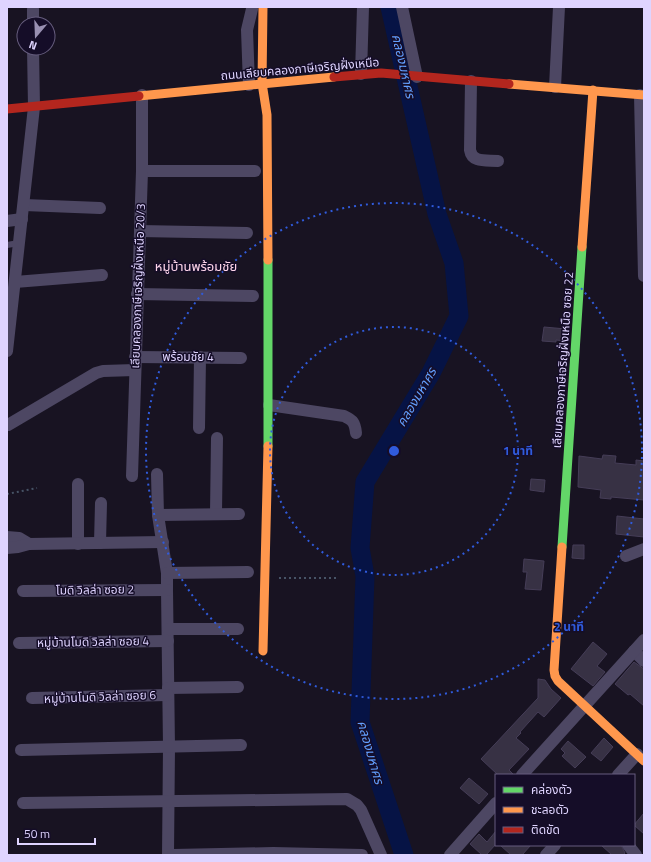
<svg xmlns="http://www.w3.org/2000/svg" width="651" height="862" font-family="'Titillium Web','Noto Sans Thai',sans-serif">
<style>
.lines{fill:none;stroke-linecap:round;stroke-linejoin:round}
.river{stroke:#061345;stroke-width:19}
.building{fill:#373144;stroke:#453d57}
.path{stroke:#475366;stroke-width:2;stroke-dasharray:2 3;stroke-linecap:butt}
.lane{stroke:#4d4763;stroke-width:6}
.street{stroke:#4d4763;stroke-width:12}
.fast{stroke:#63d668;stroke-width:9}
.slow{stroke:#ff974d;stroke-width:9}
.jam{stroke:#b3261e;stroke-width:9}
.ring{fill:none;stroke:#305bdc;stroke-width:2;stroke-dasharray:2 4}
.labels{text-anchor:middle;stroke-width:3;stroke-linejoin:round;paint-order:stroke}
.street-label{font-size:12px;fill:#dfd4ff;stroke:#150d28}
.water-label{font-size:13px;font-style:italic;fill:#629fff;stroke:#150d28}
.neighbourhood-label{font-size:13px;fill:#ffd6ea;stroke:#150d28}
.centre{fill:#305bdc;stroke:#150d28;stroke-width:2}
.ring-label{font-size:12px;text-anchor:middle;font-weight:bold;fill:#305bdc;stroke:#150d28;stroke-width:3;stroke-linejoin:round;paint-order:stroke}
</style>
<rect width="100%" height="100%" fill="#181322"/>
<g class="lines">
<polyline class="river" points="390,7 437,214 454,263 459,316 431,373 365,482 360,548 365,576 360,722 404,855"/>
</g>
<g class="building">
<polygon points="544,327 566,329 565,341 556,340 556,342 542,341"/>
<polygon points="603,455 616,456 615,463 636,465 636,460 644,461 644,500 611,497 611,499 600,498 601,490 578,487 579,456 602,459"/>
<polygon points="531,479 545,480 544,492 530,490"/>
<polygon points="617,516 644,519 644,537 616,534"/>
<polygon points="573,545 584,545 584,559 572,558"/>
<polygon points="524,559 544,561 541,590 525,589 527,572 523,572"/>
<polygon points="593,642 607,654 597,666 605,672 593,686 571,669"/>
<polygon points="634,662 644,669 644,706 630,694 628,695 615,684"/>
<polygon points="538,679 545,680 551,689 561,698 544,717 538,712 520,732 521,733 516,738 529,749 509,770 514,775 498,775 481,759 538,698"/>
<polygon points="604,738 613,747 601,761 591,753"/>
<polygon points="568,741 586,757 575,768 562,756 565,753 561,749"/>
<polygon points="469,778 488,794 479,804 460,788"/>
<polygon points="644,813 644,834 634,825"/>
<polygon points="496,831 496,844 486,855 482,855 470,844 479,834 487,842"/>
<polygon points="500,845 531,845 522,855 511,855"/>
<polygon points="601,845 621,845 625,853 623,855 612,855"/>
</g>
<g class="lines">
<g class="path">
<polyline points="7,494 37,488"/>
<polyline points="279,578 336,578"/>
</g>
<polyline class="lane" points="7,245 19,243"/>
<g class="street">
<polyline points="402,7 417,77"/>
<polyline points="33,9 33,24"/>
<polyline points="361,74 363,7"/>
<path d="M471 81 470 150C472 163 486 160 498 161"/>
<polyline points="249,85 247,30 252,9"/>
<polyline points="555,87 559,7"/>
<polyline points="640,95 644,276"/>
<polyline points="142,171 255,171"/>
<polyline points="24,205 100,208"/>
<polyline points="7,221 22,219"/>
<polyline points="140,231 247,233"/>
<polyline points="15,282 102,275"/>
<polyline points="137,294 253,296"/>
<polyline points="7,351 34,107 33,48"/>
<polyline points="135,357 241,358"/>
<path d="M269 405 344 416C353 420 355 423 356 433"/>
<polyline points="8,425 96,373 103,371 135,370"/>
<polyline points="199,428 200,357"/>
<polyline points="157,474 158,515 167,573 167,590 169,747 168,855"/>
<polyline points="132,476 142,171 142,95"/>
<polyline points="216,513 217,438"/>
<polyline points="158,515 239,514"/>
<polyline points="7,537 19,538 29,544"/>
<polyline points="100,543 101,503"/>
<polyline points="78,544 78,484"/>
<polyline points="7,548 18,547 29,544 163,542"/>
<polyline points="626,556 644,549"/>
<polyline points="167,573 248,572"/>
<polyline points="23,591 167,590"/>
<polyline points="168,629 238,629"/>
<polyline points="19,643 168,641"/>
<polyline points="634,651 644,661"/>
<polyline points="168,688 238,687"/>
<polyline points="32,698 168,695"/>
<polyline points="21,750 241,745"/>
<polyline points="522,775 644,640"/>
<polyline points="618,775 637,754"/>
<polyline points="23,803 347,799 357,805 361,810 381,855"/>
<polyline points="628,845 636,855"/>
<polyline points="173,855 273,853 362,855"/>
<polyline points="450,855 496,803"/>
<polyline points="546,855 555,845"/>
</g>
<g class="fast">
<polyline points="268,260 268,446"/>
<polyline points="562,547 582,247"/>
</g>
<g class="slow">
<polyline points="263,7 262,83 267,115 268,260"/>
<polyline points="509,84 644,95"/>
<polyline points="139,96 334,77"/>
<polyline points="582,247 593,90"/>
<polyline points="562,547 554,670 555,676 558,681 644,761"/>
<polyline points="263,651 268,446"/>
</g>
<g class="jam">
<polyline points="334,77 381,73 509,84"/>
<polyline points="7,109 139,96"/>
</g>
</g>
<g class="ring">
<circle cx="394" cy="451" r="124"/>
<circle cx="394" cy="451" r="248"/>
</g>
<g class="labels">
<g class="street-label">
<text transform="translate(300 69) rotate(-5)" y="4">ถนนเลียบคลองภาษีเจริญฝั่งเหนือ</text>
<text transform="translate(138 286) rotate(-88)" y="4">เลียบคลองภาษีเจริญฝั่งเหนือ 20/3</text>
<text x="188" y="361">พร้อมชัย 4</text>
<text transform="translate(563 360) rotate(-86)" y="4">เลียบคลองภาษีเจริญฝั่งเหนือ ซอย 22</text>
<text transform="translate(95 590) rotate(-1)" y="4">โมดิ วิลล่า ซอย 2</text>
<text transform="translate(93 642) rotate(-1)" y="4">หมู่บ้านโมดิ วิลล่า ซอย 4</text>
<text transform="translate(100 697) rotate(-2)" y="4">หมู่บ้านโมดิ วิลล่า ซอย 6</text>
</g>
<g class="water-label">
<text transform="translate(404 66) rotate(77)" y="5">คลองมหาศร</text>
<text transform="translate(416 397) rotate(-60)" y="5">คลองมหาศร</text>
<text transform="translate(371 752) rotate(74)" y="5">คลองมหาศร</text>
</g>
<g class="neighbourhood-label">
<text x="196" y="271">หมู่บ้านพร้อมชัย</text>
</g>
</g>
<circle cx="394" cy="451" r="6" class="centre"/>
<g class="ring-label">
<text x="518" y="455">1 นาที</text>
<text x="569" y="631">2 นาที</text>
</g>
<rect width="651" height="862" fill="none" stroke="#dfd4ff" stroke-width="16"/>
<rect x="495" y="774" width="140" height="72" fill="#150d28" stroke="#665d7e"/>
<rect x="503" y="787" width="20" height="6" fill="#63d668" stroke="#665d7e"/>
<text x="531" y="794" font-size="12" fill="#dfd4ff">คล่องตัว</text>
<rect x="503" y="807" width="20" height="6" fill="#ff974d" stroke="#665d7e"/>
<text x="531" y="814" font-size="12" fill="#dfd4ff">ชะลอตัว</text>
<rect x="503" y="827" width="20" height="6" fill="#b3261e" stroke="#665d7e"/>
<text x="531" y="834" font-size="12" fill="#dfd4ff">ติดขัด</text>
<g transform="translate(36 36) rotate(199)"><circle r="19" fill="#150d28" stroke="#665d7e"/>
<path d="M0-3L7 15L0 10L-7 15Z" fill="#9990b2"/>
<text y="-6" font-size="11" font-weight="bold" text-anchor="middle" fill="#dfd4ff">N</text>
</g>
<path d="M18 838v6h77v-6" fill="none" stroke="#dfd4ff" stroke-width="2"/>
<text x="24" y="838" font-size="12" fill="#dfd4ff" stroke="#150d28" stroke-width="3" paint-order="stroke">50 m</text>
</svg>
